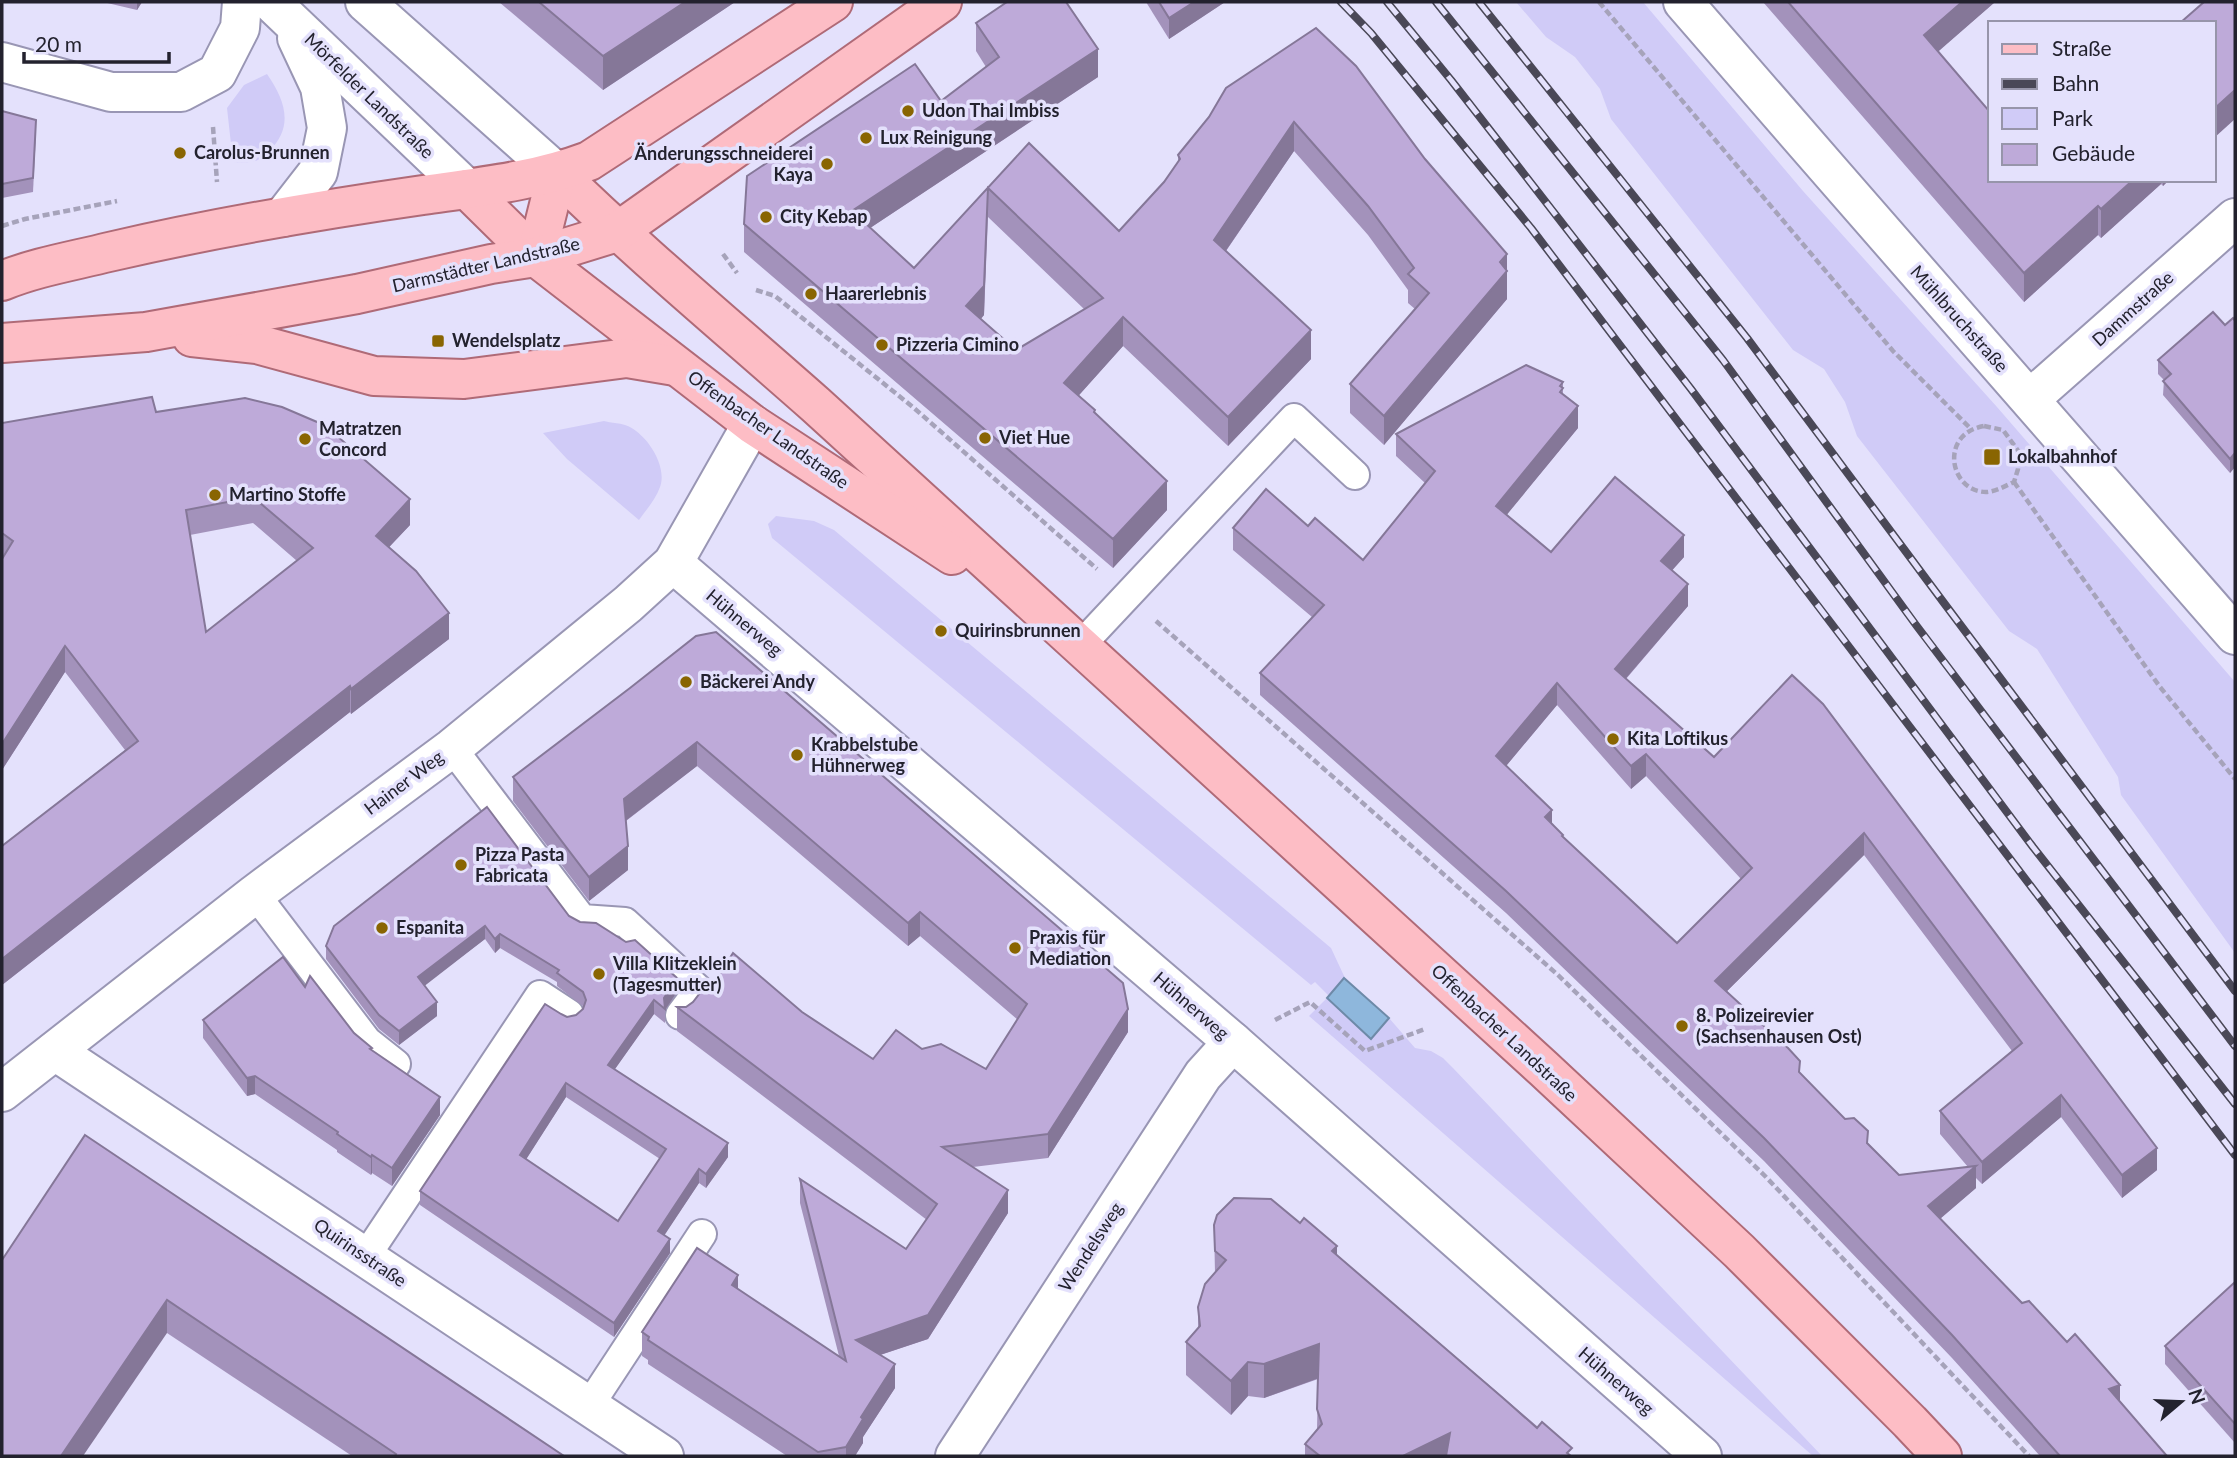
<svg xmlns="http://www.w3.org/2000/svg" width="2237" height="1458" font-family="Lato,sans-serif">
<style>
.green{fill:#d0cbf7}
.water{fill:#8eb7dc;stroke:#6e8aa8;stroke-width:2}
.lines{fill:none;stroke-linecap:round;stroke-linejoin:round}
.service-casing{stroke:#9996b4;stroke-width:32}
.minor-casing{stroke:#9996b4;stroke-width:42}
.secondary-casing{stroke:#9996b4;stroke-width:42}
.primary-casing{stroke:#af6a77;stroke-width:42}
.path{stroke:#a6a3ba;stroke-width:4.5;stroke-dasharray:7 3.5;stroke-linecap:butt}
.service{stroke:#fff;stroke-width:28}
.minor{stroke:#fff;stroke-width:38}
.secondary{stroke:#fff;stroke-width:38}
.primary{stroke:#fdbdc5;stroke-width:38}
.rail-casing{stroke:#4a4857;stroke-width:8}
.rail{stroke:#e4e1fc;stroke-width:5;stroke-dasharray:16;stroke-linecap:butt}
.wall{fill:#a392bb;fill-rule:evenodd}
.shaded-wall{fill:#857798}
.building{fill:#beaad9;stroke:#857798;stroke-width:2;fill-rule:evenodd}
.poi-dot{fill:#896502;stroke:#e4e1fc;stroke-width:2.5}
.labels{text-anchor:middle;stroke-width:7;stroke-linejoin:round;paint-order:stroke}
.street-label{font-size:18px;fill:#23222e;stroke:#e4e1fc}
.poi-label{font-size:18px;font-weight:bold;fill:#23222e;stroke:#e4e1fc;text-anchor:start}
</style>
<rect width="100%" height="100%" fill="#e4e1fc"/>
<g class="green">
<polygon points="1516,2 1643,2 1803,191 1997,407 2235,682 2235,953 2121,795 2118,777 2037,649 2009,631 1857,436 1845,402 1824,369 1793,350 1611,119 1600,89 1575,57 1546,37"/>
<path d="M267 74C285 100 295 127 268 152 264 155 260 160 255 161 248 163 240 162 233 162L227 108 244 85Z"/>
<path d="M604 421C611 423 619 423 625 425 646 432 668 466 660 487 656 499 646 510 639 520L567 459 543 433Z"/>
<polygon points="776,516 814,521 834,530 1331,948 1345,978 1389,1018 1415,1048 1431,1051 1443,1058 1453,1068 1822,1456 1813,1456 1309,1016 1329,996 1315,982 1311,985 772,538 768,524"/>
</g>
<polygon class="water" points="1344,978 1389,1018 1371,1039 1327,998"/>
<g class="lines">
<defs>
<g id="service">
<polyline points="1080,646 1294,418 1355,475"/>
<polyline points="452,748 582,919 625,922 699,990 680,1015"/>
<polyline points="255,894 367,1041 396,1064"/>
<polyline points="366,1256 540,995 569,1014"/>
<polyline points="589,1406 702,1234"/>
</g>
<g id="minor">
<path d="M1683 2C1866 214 2052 424 2235 635"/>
<polyline points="2,62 111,92 181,92 217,73 240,28 242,2"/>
<polyline points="2030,399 2235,218"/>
<polyline points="673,563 1233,1042 1702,1456"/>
<polyline points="55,1051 664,1456"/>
<polyline points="2,1092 255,894 452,748 628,604 673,563 752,424"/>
<polyline points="955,1456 1203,1075 1233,1042"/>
</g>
<g id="secondary">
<polyline points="271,2 467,189"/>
<polyline points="365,2 557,173"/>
<polyline points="283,217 318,172 327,128 320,87 297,38"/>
</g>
<g id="primary">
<path d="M557 173C640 254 729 328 816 405L1544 1069 1739 1251 1910 1422 1942 1456"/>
<polyline points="467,189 536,257 752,424 952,555"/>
<polyline points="536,257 557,173"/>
<path d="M2 281C36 267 73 261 109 252 213 228 318 210 423 195 479 187 536 181 589 161L833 2"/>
<polyline points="192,337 257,344 374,376 464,379 627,358 675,366"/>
<polyline points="2,343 146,332 357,294 491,264 536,257 617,232 942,2"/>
</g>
</defs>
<use href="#service" class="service-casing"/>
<use href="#minor" class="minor-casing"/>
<use href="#secondary" class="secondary-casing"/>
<use href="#primary" class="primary-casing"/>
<g class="path">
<polyline points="1599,2 1893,351 1970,428"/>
<polyline points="213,127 217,182"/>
<polyline points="2,226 25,219 117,201"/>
<polyline points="723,254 737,273"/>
<polyline points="756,290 775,296 914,408 1097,569"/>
<path d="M1984 426 2003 430 2019 452 2018 469 2014 482C2005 486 1997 491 1987 492 1950 493 1938 434 1984 426Z"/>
<polyline points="2014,482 2160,687 2235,779"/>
<polyline points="1156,621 1558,975 1766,1177 2029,1456"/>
<polyline points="1275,1020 1310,1002 1365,1051 1425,1029"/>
</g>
<use href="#service" class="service"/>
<use href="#minor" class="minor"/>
<use href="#secondary" class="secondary"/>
<use href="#primary" class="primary"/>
<defs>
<g id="rail">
<polyline points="1341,2 1371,33 1531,228 2235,1155"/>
<polyline points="1387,2 1451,80 1691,389 2033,847 2235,1104"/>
<polyline points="1436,2 1723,360 1916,625 2235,1046"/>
<polyline points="1479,2 1747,338 1944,603 2235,991"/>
</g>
</defs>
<use href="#rail" class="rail-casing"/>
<use href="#rail" class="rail"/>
</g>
<g class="wall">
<polygon points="103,2 142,2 137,10"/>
<polygon points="499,2 735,2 603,90"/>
<polygon points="1146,2 1225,2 1169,39"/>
<polygon points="1763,2 1995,2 1938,51 1990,180 2169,180 2163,186 2161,184 2101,238 2098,235 2024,302"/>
<path d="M976 23 1098 77 870 228 914 268 1029 143 1119 231 1164 182 1178 162V155L1316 28 1507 270V299L1384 445 1350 413V384L1415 309 1408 303V290L1368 235 1294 151 1226 251 1311 359 1228 446 1123 346 1078 396 1095 413 1167 510 1113 568 744 252V224L941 101 986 67 976 51ZM988 217 1084 309 1016 350 981 319 984 315Z"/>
<polygon points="2,111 36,134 33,192 2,198"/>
<polygon points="2235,321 2235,467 2230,473 2163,395 2164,380 2158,374 2158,360"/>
<path d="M1563 382V394L1578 428 1506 515 1551 552 1684 557 1672 570 1688 606 1626 679 1714 757 1792 675 2157 1170 2122 1198 2061 1117 1982 1184 1976 1178V1188L1940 1219 2120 1401 2167 1456H2040L1952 1358 1764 1161 1506 913 1260 695V673L1312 617 1233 550V528L1308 526 1363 560 1425 483 1396 456V434ZM1557 705 1631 789 1646 776 1741 879 1677 943 1563 837 1506 766ZM1864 855 2012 1051 1940 1111V1134L1968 1167 1899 1175 1800 1073 1727 991Z"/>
<path d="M156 412 410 525 389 547 449 639 351 714 350 712 2 985V846L125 750 65 672 2 770V423ZM253 523 297 561 206 632 190 535Z"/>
<polygon points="630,688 1128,1032 1048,1158 973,1167 1008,1213 928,1339 880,1355 895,1388 863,1437 863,1443 855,1456 787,1456 648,1364 648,1360 642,1356 642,1332 738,1289 839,1356 800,1203 800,1179 906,1249 927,1220 677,1031 677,1007 686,1007 714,983 802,1012 873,1059 922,1049 986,1069 1018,1020 920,936 908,946 697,766 626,821 628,870 589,901 513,801 513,777"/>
<path d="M569 916 677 992 665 1010V1023L654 1014 614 1070 728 1157 706 1188 699 1183 664 1235 670 1253 614 1337 420 1205V1191L561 1014 567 1017 576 1015 583 1009V1006L557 986V982L500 948 495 953 485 939 424 985 437 1016 399 1045 379 1029 326 959V946ZM566 1097 660 1159 618 1221 526 1159Z"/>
<polygon points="305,987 440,1115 392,1186 372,1173 371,1175 337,1152 337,1150 255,1094 247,1096 203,1038 203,1020"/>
<polygon points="85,1135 564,1456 352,1456 167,1333"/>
<polygon points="1214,1225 1337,1255 1572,1456 1305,1456 1305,1444 1317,1430 1318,1379 1264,1398 1248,1396 1231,1415 1186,1375 1186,1342 1198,1328 1198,1307 1215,1273"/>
<polygon points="2235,1282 2235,1443 2165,1364 2165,1346"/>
</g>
<g class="shaded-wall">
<polygon points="137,2 142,2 137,10"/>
<polygon points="685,2 735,2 603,90 603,56"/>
<polygon points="1194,2 1225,2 1169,39 1169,18"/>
<polygon points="1962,2 1995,2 1924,64 1924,35"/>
<polygon points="1098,49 1098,77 852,240 852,211"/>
<polygon points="2235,90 2235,119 2214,138 2214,109"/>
<polygon points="1294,122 1294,151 1214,268 1214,240"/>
<polygon points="2133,180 2161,180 2161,184 2101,238 2101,209"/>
<polygon points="2163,180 2169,180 2163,186"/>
<polygon points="988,188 984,315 966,335 966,306"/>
<polygon points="2098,206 2098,235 2024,302 2024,273"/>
<polygon points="1507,254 1507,299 1384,445 1384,416"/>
<polygon points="1123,317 1123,346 1064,412 1064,383"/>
<polygon points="1311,330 1311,359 1228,446 1228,417"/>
<polygon points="1578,406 1578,428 1496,528 1496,506"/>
<polygon points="2235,453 2235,467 2230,473 2230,459"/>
<polygon points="1167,481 1167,510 1113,568 1113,539"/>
<polygon points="410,499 410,525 376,561 376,536"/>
<polygon points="1684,535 1684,557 1661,583 1661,561"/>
<polygon points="1688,584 1688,606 1615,691 1615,669"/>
<polygon points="449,613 449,639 351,714 351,689"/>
<polygon points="65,646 65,672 2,770 2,744"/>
<polygon points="1557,683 1557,705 1496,778 1496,756"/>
<polygon points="350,686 350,712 2,985 2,959"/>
<polygon points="697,742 697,766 624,822 624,799"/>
<polygon points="1646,754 1646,776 1631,789 1631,766"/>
<polygon points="1552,810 1552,832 1545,817"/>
<polygon points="1864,833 1864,855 1715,1003 1715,981"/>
<polygon points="628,846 628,870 589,901 589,877"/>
<polygon points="920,912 920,936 908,946 908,923"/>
<polygon points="485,926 485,939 418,991 418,977"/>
<polygon points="500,934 500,948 495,953 495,939"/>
<polygon points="677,978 677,992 665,1010 664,998"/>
<polygon points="654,1000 654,1014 608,1079 608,1065"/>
<polygon points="437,1002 437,1016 399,1045 399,1031"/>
<polygon points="1128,1009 1128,1032 1048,1158 1048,1134"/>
<polygon points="255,1076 255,1094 247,1096 247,1078"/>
<polygon points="566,1083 566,1097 520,1169 520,1155"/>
<polygon points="2061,1095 2061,1117 1982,1184 1982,1162"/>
<polygon points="440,1097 440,1115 392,1186 392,1168"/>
<polygon points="728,1143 728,1157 706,1188 706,1174"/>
<polygon points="2157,1148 2157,1170 2122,1198 2122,1175"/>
<polygon points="372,1155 372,1173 371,1175 371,1157"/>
<polygon points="1976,1166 1976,1188 1928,1229 1928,1206"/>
<polygon points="699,1169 699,1183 658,1245 658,1231"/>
<polygon points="1008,1190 1008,1213 928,1339 856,1363 856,1340"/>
<polygon points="670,1239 670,1253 614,1337 614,1323"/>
<polygon points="1337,1246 1337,1280 1332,1251"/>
<polygon points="738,1275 738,1299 732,1285"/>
<polygon points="167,1300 167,1333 83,1456 61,1456"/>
<polygon points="1319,1344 1319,1378 1264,1398 1264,1364"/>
<polygon points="1248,1362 1248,1396 1231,1415 1231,1381"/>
<polygon points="895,1364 895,1388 863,1437 863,1443 855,1456 846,1456 846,1447 861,1417"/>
<polygon points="2120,1385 2120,1407 2109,1389"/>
<polygon points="1450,1433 1450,1456 1403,1456"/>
</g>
<g class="building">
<polygon points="539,2 685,2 603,56"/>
<path d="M1007 2H1066L1098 49 852 211 914 268 1029 143 1119 231 1164 182 1180 159 1178 155 1209 117 1226 88 1316 28 1356 66 1425 159 1507 254 1500 262 1507 271 1384 416 1350 384 1429 293 1408 274 1414 268 1368 206 1294 122 1214 240 1311 330 1228 417 1123 317 1064 383 1095 410 1094 412 1167 481 1113 539 744 224 747 176 915 64 941 101 999 57 976 23ZM988 188 1103 298 1016 350 966 306 984 286Z"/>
<polygon points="1159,2 1194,2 1169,18"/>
<polygon points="1788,2 1962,2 1924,35 1990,112 1990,180 2133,180 2101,209 2098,206 2024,273"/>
<polygon points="2204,2 2235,2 2235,90 2214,109 2214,23 2180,23"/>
<polygon points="2,111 36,120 33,178 2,184"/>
<polygon points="2213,312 2225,325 2233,318 2235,321 2235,453 2230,459 2163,381 2171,374 2158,360"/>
<path d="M1526 365 1563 382 1560 386 1563 388 1560 392 1578 406 1496 506 1551 552 1615 477 1684 535 1661 561 1688 584 1615 669 1714 757 1792 675 1823 704 2157 1148 2122 1175 2061 1095 1982 1162 1940 1111 2022 1043 1864 833 1715 981 1788 1048 1800 1061 1799 1072 1845 1119 1854 1118 1868 1131 1867 1143 1899 1175 1976 1166 1928 1206 2022 1303 2029 1301 2067 1342 2075 1334 2120 1385 2109 1389 2167 1456H2060L1952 1335 1764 1138 1506 891 1260 673 1324 605 1233 528 1266 489 1308 526 1315 518 1363 560 1435 471 1396 434ZM1557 683 1631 766 1646 754 1752 868 1677 943 1562 836 1563 835 1545 817 1552 810 1496 756Z"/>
<path d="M152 397 156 412 245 398 282 407 317 422 337 436 410 499 376 536 416 571 449 613 351 689 350 686 2 959V846L138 741 65 646 2 744V559L13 541 2 533V423ZM253 497 313 548 206 632 186 510Z"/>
<polygon points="716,632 1123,983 1128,1009 1048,1134 942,1147 1008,1190 928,1315 856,1340 895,1364 861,1417 863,1419 846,1447 818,1452 648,1340 649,1337 642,1332 697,1248 738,1275 732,1285 846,1361 800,1179 906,1249 937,1204 677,1007 686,1007 693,1002 710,980 714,983 733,953 802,1012 873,1059 896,1030 922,1049 941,1044 986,1069 1027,1004 920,912 908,923 697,742 624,799 628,846 589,877 513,777 630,688 696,636"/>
<path d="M487 807 569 916 580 922 596 923 626 942 635 940 677 978 664 998 665 1009 654 1000 608 1065 728 1143 706 1174 699 1169 658 1231 670 1239 614 1323 420 1191 545 1004 561 1014 567 1017 576 1015 583 1009 586 1000 583 992 557 973 559 970 500 934 495 939 485 926 418 977 437 1002 399 1031 379 1015 326 946 334 926ZM566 1083 666 1149 618 1221 520 1155Z"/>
<polygon points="283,957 305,987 310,976 354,1033 372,1048 370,1049 440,1097 392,1168 372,1155 371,1157 337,1134 338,1132 255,1076 247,1078 203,1020"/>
<polygon points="85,1135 564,1456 395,1456 396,1454 167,1300 61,1456 2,1456 2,1260"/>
<polygon points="1234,1198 1271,1199 1300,1223 1304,1218 1337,1246 1332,1251 1503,1398 1537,1428 1542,1422 1572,1448 1567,1453 1571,1456 1446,1456 1450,1433 1403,1456 1320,1456 1305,1444 1322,1424 1317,1409 1319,1344 1264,1364 1248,1362 1231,1381 1186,1342 1200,1326 1198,1307 1205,1284 1226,1260 1215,1251 1214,1225 1217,1215"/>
<polygon points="2235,1282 2235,1424 2165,1346"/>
</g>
<g class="poi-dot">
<circle cx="908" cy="111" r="7"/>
<circle cx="866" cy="138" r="7"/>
<circle cx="180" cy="153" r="7"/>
<circle cx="827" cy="164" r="7"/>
<circle cx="766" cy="217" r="7"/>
<circle cx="811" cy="294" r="7"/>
<rect x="431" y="334" width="14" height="14" rx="3.5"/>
<circle cx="882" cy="345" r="7"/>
<circle cx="985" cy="438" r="7"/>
<circle cx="305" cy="439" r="7"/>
<rect x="1983" y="448" width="18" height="18" rx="3.5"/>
<circle cx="215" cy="495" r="7"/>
<circle cx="941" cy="631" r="7"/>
<circle cx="686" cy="682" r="7"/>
<circle cx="1613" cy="739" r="7"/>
<circle cx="797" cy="755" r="7"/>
<circle cx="461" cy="865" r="7"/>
<circle cx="382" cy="928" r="7"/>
<circle cx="1015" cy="948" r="7"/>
<circle cx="599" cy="974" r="7"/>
<circle cx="1682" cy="1026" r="7"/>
</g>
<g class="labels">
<g class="street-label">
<text transform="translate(369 96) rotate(44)" y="6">Mörfelder Landstraße</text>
<text transform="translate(486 265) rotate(-13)" y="6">Darmstädter Landstraße</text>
<text transform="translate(2133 309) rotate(-42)" y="6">Dammstraße</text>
<text transform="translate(1959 319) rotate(48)" y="6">Mühlbruchstraße</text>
<text transform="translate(768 430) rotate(35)" y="6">Offenbacher Landstraße</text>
<text transform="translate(744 623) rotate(40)" y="6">Hühnerweg</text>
<text transform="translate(404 783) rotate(-37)" y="6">Hainer Weg</text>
<text transform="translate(1191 1006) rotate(41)" y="6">Hühnerweg</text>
<text transform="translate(1504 1033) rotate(43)" y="6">Offenbacher Landstraße</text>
<text transform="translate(1091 1247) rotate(-57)" y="6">Wendelsweg</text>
<text transform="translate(360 1253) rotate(34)" y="6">Quirinsstraße</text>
<text transform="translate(1616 1381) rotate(41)" y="6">Hühnerweg</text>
</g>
<g class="poi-label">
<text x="922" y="117">Udon Thai Imbiss</text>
<text x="880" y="144">Lux Reinigung</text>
<text x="194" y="159">Carolus-Brunnen</text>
<text x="813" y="160" text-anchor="end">Änderungsschneiderei<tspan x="813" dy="21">Kaya</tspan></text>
<text x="780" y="223">City Kebap</text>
<text x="825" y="300">Haarerlebnis</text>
<text x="452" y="347">Wendelsplatz</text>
<text x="896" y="351">Pizzeria Cimino</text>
<text x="319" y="435">Matratzen<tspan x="319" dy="21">Concord</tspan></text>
<text x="999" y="444">Viet Hue</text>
<text x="2008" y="463">Lokalbahnhof</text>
<text x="229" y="501">Martino Stoffe</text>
<text x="955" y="637">Quirinsbrunnen</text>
<text x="700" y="688">Bäckerei Andy</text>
<text x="1627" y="745">Kita Loftikus</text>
<text x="811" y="751">Krabbelstube<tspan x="811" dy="21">Hühnerweg</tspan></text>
<text x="475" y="861">Pizza Pasta<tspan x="475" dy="21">Fabricata</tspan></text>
<text x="396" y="934">Espanita</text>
<text x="1029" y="944">Praxis für<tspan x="1029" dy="21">Mediation</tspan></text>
<text x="613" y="970">Villa Klitzeklein<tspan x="613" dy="21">(Tagesmutter)</tspan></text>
<text x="1696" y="1022">8. Polizeirevier<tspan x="1696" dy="21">(Sachsenhausen Ost)</tspan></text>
</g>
</g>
<rect width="2237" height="1458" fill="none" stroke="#23222e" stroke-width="7"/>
<rect x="1988" y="21" width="228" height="161" fill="#e4e1fc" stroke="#9795aa" stroke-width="2"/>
<rect x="2002" y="44" width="35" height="10" fill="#fdbdc5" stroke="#9795aa" stroke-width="2"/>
<text x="2052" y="56" font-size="21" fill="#23222e">Straße</text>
<rect x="2002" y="79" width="35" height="10" fill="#4a4857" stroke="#9795aa" stroke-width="2"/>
<text x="2052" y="91" font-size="21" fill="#23222e">Bahn</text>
<rect x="2002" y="108" width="35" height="21" fill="#d0cbf7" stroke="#9795aa" stroke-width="2"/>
<text x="2052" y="126" font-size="21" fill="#23222e">Park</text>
<rect x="2002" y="144" width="35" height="21" fill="#beaad9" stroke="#9795aa" stroke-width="2"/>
<text x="2052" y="161" font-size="21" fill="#23222e">Gebäude</text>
<g transform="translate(2181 1402) rotate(71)" stroke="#e4e1fc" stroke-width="5" paint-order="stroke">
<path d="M0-5L12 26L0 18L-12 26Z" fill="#23222e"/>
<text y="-10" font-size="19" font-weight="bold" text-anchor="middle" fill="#23222e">N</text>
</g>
<path d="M24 52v10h145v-10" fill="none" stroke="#23222e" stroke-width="3.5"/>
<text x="35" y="52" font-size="21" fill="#23222e" stroke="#e4e1fc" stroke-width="5" paint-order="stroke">20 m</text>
</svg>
